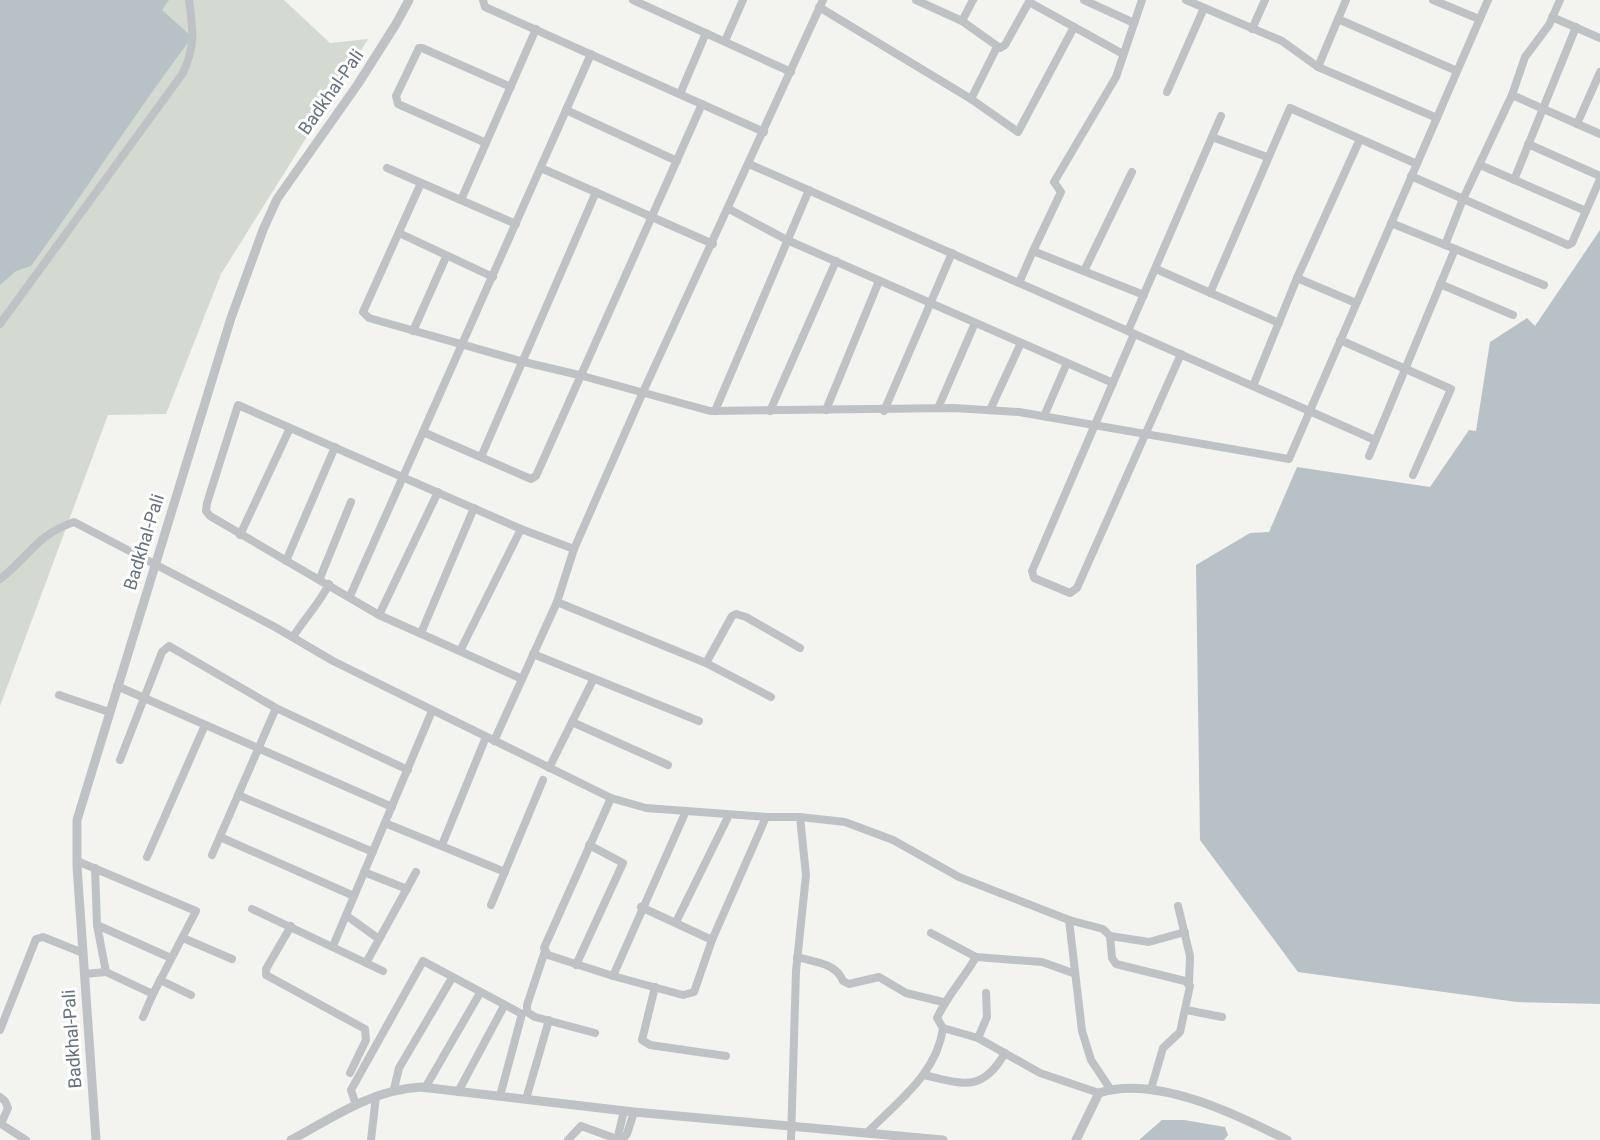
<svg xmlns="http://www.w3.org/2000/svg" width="1600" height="1140" font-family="Roboto,sans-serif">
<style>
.green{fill:#d4dad1}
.water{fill:#b8c1c5}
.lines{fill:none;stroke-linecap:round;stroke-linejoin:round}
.minor{stroke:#bfc2c4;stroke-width:8}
.tertiary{stroke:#bfc2c4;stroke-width:9}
.labels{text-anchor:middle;stroke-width:6;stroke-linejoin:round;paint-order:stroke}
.street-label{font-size:18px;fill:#66737d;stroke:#fff}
</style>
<rect width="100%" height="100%" fill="#f3f3f0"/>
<polygon class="green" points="0,0 284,0 330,43 368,39 221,274 166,414 108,415 0,706"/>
<g class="water">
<path d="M0 0H169L162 10 192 37C136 112 86 190 31 266L16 271 0 285Z"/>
<polygon points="1600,230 1600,1004 1517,1002 1298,972 1200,840 1196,565 1250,533 1269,532 1297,467 1430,487 1469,430 1476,431 1490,342 1527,318 1535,326"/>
<polygon points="1162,1120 1184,1120 1225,1127 1228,1135 1224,1140 1139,1140"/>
</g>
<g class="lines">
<g class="minor">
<polyline points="483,0 485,7 764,132"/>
<polyline points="633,0 791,72"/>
<polyline points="916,0 962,21 1000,48 1005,45 1030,0"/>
<polyline points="1084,0 1134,23"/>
<polyline points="1186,0 1282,41 1318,67 1437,118"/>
<polyline points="1433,0 1479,19"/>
<polyline points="1029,2 1123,54"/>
<polyline points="819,7 971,99"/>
<polyline points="1552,17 1600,38"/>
<polyline points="1338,19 1457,71"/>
<polyline points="962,21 973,0"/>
<polyline points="1252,29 1265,0"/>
<polyline points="725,41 743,0"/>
<polyline points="997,47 971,99 1018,132 1074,27"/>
<polyline points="1318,67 1346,0"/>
<polyline points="1167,92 1204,8"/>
<polyline points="680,94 706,33"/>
<polyline points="1512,95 1600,134"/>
<polyline points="566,110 677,161"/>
<polyline points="1577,124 1600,72"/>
<polyline points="1212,137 1267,157"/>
<polyline points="486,143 398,104 396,96 419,48 422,48 511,87"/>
<polyline points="1528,144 1600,176"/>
<polyline points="749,164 1375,440"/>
<polyline points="1480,165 1586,211"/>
<polyline points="387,168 516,224"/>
<polyline points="541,168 713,244"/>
<polyline points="1411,176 1568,245 1572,243 1600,179"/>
<polyline points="1514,180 1576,27"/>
<polyline points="421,183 363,312 369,318 524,362 579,375 710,411 954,408 1019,412 1289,459 1488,0"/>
<polyline points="461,200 536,29"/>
<polyline points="729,209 787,240 1113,383"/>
<polyline points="1391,223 1544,285"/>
<polyline points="399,233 493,277"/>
<polyline points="1445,245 1463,199 1512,95 1525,57 1549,25 1560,0"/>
<polyline points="1033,251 1061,192 1054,182 1116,77 1142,0"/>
<polyline points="1156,269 1279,323"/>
<polyline points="1084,271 1132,172"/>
<polyline points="1297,278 1356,303"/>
<polyline points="1019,283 1033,251 1144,295"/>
<polyline points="1440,284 1513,315"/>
<polyline points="1210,293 1290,108 1417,164"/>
<path d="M0 324 183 73C196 44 193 30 189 0"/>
<polyline points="413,331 446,257"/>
<polyline points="1128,331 1221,116"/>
<polyline points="1134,334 1032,571 1034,578 1070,593 1077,588 1181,354"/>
<polyline points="1340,340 1451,389 1413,475"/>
<polyline points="1253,386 1297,278 1360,139"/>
<polyline points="938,408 975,323"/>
<polyline points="826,410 879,281"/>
<polyline points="990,410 1021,343"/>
<polyline points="715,411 809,190"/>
<polyline points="770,411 836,261"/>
<polyline points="884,411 952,253"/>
<polyline points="1044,416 1067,363"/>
<polyline points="423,432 531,479 536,476 702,104"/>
<polyline points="1369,456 1455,249"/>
<polyline points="481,457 596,192"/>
<polyline points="240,535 290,428"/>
<polyline points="286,561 335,447"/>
<polyline points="320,578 351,502"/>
<path d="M0 579C30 556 36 535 74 522L275 627 333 661 611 798 646 808 766 817H800L845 822 893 840 959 877 1069 920 1103 929 1110 936 1112 958 1116 964 1185 981 1190 986 1180 1032 1163 1048 1151 1089"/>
<polyline points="350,596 591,54"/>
<polyline points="557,602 706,663 771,697"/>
<polyline points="379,615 438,492"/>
<polyline points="421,633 474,508"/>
<path d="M293 637C305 618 319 604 329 584"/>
<polyline points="460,651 521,529"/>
<polyline points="533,654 699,721"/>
<polyline points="706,663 732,616 736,614 746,617 800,648"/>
<polyline points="522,679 379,615 210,516 206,511 207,503 238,405 521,529 574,549"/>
<polyline points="117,686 392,807"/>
<polyline points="59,695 109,712"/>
<polyline points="572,722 668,765"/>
<polyline points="494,741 557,602 574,549 643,392 823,0"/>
<polyline points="120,760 162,652 169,646 276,708 408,770"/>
<polyline points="549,768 593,680"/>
<polyline points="238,795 373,852"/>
<polyline points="611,798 544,948 548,955 613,976"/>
<polyline points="686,811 613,976 683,995 694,992 712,940 766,817"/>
<polyline points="385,823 505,872"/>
<polyline points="220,837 354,896"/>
<polyline points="442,845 486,737"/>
<polyline points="212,855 276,708"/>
<polyline points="147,857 205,725"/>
<polyline points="77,861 196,911 153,994 106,972 97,925"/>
<polyline points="95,868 97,925 171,958"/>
<polyline points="364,872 407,889"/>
<polyline points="491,905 543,780"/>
<polyline points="1178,906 1190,956 1189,983"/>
<polyline points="641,907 712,940"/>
<polyline points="252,909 383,971"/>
<polyline points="347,916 379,939"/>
<polyline points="1069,920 1082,1031 1091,1060 1111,1090"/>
<polyline points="676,922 729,815"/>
<polyline points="291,926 266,969 266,975 365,1029 366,1040 350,1073"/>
<polyline points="931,933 976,957 1042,962 1073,973"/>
<polyline points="1110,936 1149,942 1185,932"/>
<polyline points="183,938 232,959"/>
<polyline points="333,946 432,711"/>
<polyline points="545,951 527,1005 527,1012 535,1017 595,1033"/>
<path d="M797 957C815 962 836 963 843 981L849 984 879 977 906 993 943 1002"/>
<path d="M976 957C964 978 947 996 937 1018L943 1028 978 1038 1040 1073 1099 1093"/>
<polyline points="366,963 416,872"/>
<polyline points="576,965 623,863 589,845"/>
<polyline points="84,974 106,972"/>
<polyline points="160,980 191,995"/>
<polyline points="655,987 642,1040 650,1045 726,1056"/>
<polyline points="1186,1010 1222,1017"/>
<polyline points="143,1017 153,994"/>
<polyline points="0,1030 36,939 43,937 83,953"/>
<polyline points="978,1038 987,1017 986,993"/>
<path d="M924 1075C963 1084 982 1093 1005 1053"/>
<polyline points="425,1088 480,993"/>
<polyline points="394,1089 399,1068 452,978"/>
<polyline points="458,1092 504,1006"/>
<polyline points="0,1097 5,1101 8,1108 1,1124 26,1140"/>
<polyline points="526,1099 549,1020"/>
<polyline points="356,1105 351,1090 423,961 522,1014 500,1096"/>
<path d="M867 1133C897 1102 937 1074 943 1028"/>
<polyline points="371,1140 376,1096"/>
<polyline points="568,1140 581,1126 617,1139"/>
<polyline points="617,1140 624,1111"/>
<polyline points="622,1140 627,1134 634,1112"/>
<polyline points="791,1140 796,971 806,875 800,817"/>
</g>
<g class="tertiary">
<polyline points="96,1140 77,866 77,820 231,318 263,230 277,199 358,84 396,24 409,0"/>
<path d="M291 1140C334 1117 371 1090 421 1087L634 1112 943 1140"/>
<path d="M1076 1140 1099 1093C1155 1074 1238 1115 1287 1140"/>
</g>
</g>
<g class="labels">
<g class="street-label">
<text transform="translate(331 92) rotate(-55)" y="6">Badkhal-Pali</text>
<text transform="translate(144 542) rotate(-73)" y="6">Badkhal-Pali</text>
<text transform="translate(72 1039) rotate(-94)" y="6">Badkhal-Pali</text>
</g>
</g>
</svg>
